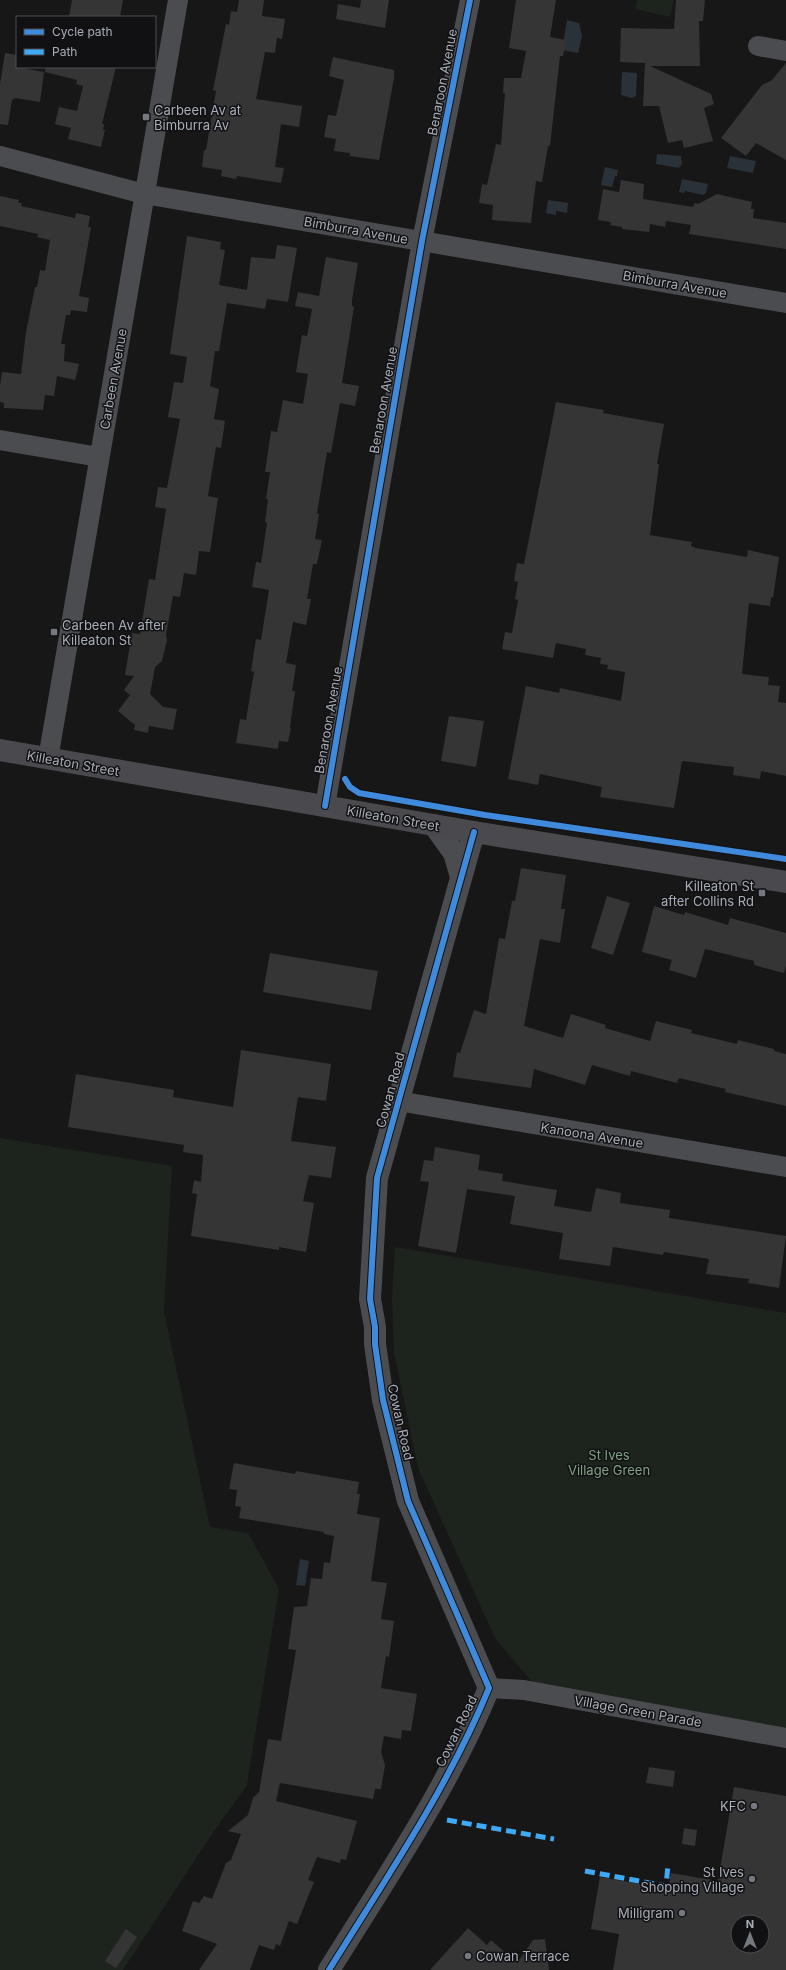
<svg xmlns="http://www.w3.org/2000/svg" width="786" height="1970" font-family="Inter,sans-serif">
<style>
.green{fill:#1d241e}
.water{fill:#2a3239}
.building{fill:#353536;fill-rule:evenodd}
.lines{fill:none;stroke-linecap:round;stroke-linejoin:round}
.minor{stroke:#4b4c50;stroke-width:20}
.tertiary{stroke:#4b4c50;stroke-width:22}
.secondary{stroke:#4a4a4e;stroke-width:22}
.quiet{stroke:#3fa9f5;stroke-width:5;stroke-dasharray:10 5;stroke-linecap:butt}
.cycleway-casing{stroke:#111113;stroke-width:8}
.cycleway{stroke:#408adc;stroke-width:6}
.poi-dot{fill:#757880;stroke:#111113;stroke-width:1.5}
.labels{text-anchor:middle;stroke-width:3;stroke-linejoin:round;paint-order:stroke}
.street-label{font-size:13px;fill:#a8adb8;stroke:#111113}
.poi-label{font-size:13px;fill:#a8adb8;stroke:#111113;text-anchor:end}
.park-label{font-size:13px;fill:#7fa381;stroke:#111113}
</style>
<rect width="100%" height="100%" fill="#171717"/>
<g class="green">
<polygon points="637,0 674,0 670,17 635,9"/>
<polygon points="0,1138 172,1166 164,1311 210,1527 248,1533 279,1589 247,1785 212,1834 123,1970 0,1970"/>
<polygon points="395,1247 786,1313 786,1728 533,1683 495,1638 418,1468 394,1353 392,1299"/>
</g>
<g class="water">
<polygon points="567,20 579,23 582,36 578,53 562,50"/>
<polygon points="622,72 637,73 636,96 632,98 621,95"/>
<polygon points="657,154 681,156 682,164 679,168 656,164"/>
<polygon points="730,156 756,161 753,173 727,168"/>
<polygon points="605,167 618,170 617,176 615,176 612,187 601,185"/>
<polygon points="682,179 708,184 706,193 703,195 685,191 684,193 679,192"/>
<polygon points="548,200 568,203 567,213 556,211 556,215 546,213"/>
<polygon points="300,1559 309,1561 305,1586 296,1585"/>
</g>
<g class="building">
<polygon points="72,0 123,0 120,17 69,17"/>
<polygon points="239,0 264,0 262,16 285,19 282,39 277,38 275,53 265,52 256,99 302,106 299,127 281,124 275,167 284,168 281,183 237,176 236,179 221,176 222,170 202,167 204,150 206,150 216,91 213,90 226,24 229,25 231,11 237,12"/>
<polygon points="361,0 389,0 385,28 336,19 338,4 360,8"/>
<polygon points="516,0 556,0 550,37 566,40 563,56 560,56 550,146 548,146 542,182 536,181 531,223 492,220 493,205 479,203 482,184 487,185 496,144 501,145 505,93 503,93 504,78 521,78 526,51 509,48"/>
<polygon points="676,0 705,0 703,21 699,21 700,66 650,66 711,94 714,104 704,108 713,141 684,148 682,140 668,143 659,106 643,106 645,63 620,62 621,28 674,29"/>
<polygon points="5,53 17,55 17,67 44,72 40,102 15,98 12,100 8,125 0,124 0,84"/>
<polygon points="333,57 394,70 394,78 379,160 350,156 350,153 334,151 336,139 324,137 328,115 336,116 344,80 329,76"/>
<polygon points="786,63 786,160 756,143 746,156 721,138 762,85 772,80"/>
<polygon points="46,67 116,67 102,124 104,124 103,130 105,130 101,147 68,139 71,128 55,124 59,107 77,111 83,86 76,84 77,80 45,72"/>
<polygon points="621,180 644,184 643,199 693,207 695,203 698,204 717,194 752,202 751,209 754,209 753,218 786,223 786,249 689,234 691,225 666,221 665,227 650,224 649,232 622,229 622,227 610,225 611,222 598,220 603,189 619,192"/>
<polygon points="0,196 19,200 18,203 22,203 21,206 75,218 76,213 90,216 88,227 91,227 79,296 89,298 87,312 71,310 70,315 66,315 61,344 65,344 64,361 79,364 75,380 57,376 54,396 45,395 43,410 4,408 4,403 0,402 0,386 2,372 21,374 26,332 35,287 37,287 40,270 45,271 50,240 37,237 38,234 0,226"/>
<polygon points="187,236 221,242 220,249 225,250 219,285 247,290 251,257 275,259 277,245 297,248 288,302 267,299 265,309 227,303 219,351 215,351 210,386 219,389 214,419 225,421 221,448 216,447 208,496 218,498 210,552 199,551 196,575 184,573 180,597 173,596 166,635 167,640 162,661 155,667 150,694 163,707 177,709 173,730 149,726 148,733 134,730 135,725 118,711 130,695 124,690 134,676 125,675 132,633 140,634 149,579 155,580 166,509 155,507 158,487 167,488 180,419 168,417 174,382 183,383 187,357 170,354"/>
<polygon points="326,257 358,263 352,300 352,306 354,307 342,383 359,386 355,406 340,403 331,453 327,452 317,513 319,514 315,539 322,540 317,564 313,564 307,599 311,599 306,625 293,622 286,663 296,665 292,691 295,691 290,727 291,728 288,742 279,741 278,749 236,743 240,719 246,720 254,672 251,671 256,639 261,640 269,590 252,587 256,562 261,563 267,523 265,522 268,499 266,499 270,472 265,472 271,431 277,432 283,400 303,404 308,374 296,372 302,335 307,336 312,309 295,306 298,292 319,296"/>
<polygon points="556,402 604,410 603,413 664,424 657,464 659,464 650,535 692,542 691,546 696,548 747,557 748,550 779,557 773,598 771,597 770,606 749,603 742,674 769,677 768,685 780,686 778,702 786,703 786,776 761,771 760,779 733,775 734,767 682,761 674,808 600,797 602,787 540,774 538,785 508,779 526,686 559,693 560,688 621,701 625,672 607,669 608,665 600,664 601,658 585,655 586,649 556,643 553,658 502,649 505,632 512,633 518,600 515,599 518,582 514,581 517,563 524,564"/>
<polygon points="449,716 484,721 476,767 441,761"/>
<polygon points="521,868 566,875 561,909 565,909 560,943 540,939 524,1026 563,1038 571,1014 606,1025 605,1028 650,1041 656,1021 692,1030 691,1033 737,1044 738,1040 774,1049 774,1051 786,1054 786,1106 725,1092 726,1089 679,1078 677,1083 631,1071 630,1076 592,1065 585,1085 534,1069 531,1088 453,1077 457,1052 460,1053 474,1010 486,1014 499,938 505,939 512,901 515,901"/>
<polygon points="607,896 630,903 613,955 591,948"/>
<polygon points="654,906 684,915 685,912 728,925 730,918 786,933 786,965 784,973 754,965 754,961 705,949 696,978 669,970 672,960 642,952"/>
<polygon points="270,953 378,971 371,1010 263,992"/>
<polygon points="241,1050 331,1064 326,1101 298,1097 291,1141 336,1147 331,1178 309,1175 303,1201 314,1203 306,1252 279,1247 279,1250 191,1236 197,1194 192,1193 194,1180 201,1182 203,1155 183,1152 184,1145 68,1127 76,1074 174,1090 173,1097 233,1107"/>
<polygon points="435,1147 480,1155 478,1170 503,1174 502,1181 557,1190 554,1206 591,1212 596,1188 621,1193 620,1203 670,1210 669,1218 786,1236 779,1288 748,1283 749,1279 706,1274 709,1259 664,1252 663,1255 613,1247 610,1266 559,1259 563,1233 510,1224 515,1196 467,1189 456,1253 418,1246 429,1182 420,1181 424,1160 433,1161"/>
<polygon points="234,1463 295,1474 296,1471 359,1482 357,1494 360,1494 357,1514 380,1518 371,1581 387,1583 381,1619 394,1621 389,1657 386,1656 381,1688 417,1694 411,1731 402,1730 401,1739 384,1736 381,1752 385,1765 381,1789 375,1789 373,1799 280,1783 276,1801 357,1821 346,1860 341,1859 340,1863 317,1857 308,1880 314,1882 297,1924 289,1921 280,1946 276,1944 274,1950 259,1945 250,1970 199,1970 217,1944 182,1931 193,1901 199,1903 204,1896 212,1899 226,1863 231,1860 241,1834 228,1831 248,1815 253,1798 259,1792 268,1739 281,1741 296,1650 288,1649 294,1607 307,1606 311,1578 322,1579 324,1562 330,1563 334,1536 324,1534 324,1532 239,1518 241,1507 235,1506 237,1490 229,1489"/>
<polygon points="649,1767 675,1771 673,1787 646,1783"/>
<path d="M734 1787 786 1796V1970H613L619 1934 591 1929 600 1877 668 1889 671 1873 718 1881ZM738 1922H762V1946H738Z"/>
<polygon points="684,1828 697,1830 695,1846 682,1844"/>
<polygon points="468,1928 487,1945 491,1940 517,1963 533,1940 545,1939 549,1970 430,1970"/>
<polygon points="126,1929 137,1937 116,1968 105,1961"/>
</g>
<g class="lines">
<g class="minor">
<polyline points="758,46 786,51"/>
<polyline points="0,156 144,194 786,303"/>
<polyline points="0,440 99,457"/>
<polyline points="48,759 178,0"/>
<polyline points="325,806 422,241 470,0"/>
<polyline points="398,1101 786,1167"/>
<polyline points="489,1688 524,1690 786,1738"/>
</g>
<g class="tertiary">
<polyline points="434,825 454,853 461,877"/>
<path d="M329 1970C386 1878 448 1788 489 1688L408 1501 383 1400 375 1344V1327L370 1299 377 1178 474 832"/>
</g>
<polyline class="secondary" points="0,750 474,832 786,882"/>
<g class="quiet">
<polyline points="447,1820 554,1839"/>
<polyline points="585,1871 666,1886 668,1865"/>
</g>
<defs>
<g id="cycleway">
<polyline points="345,779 350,787 359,793 485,815 786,859"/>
<polyline points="325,806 422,241 470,0"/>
<path d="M329 1970C386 1878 448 1788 489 1688L408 1501 383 1400 375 1344V1327L370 1299 377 1178 474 832"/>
</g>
</defs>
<use href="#cycleway" class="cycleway-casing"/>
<use href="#cycleway" class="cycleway"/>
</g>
<g class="poi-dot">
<rect x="142" y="113" width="8" height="8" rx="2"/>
<rect x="50" y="628" width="8" height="8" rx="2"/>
<rect x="758" y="889" width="8" height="8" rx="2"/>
<circle cx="754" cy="1806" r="4"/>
<circle cx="752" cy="1879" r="4"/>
<circle cx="682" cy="1913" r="4"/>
<circle cx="468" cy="1956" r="4"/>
</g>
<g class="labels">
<g class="street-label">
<text transform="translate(442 82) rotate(-79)" y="5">Benaroon Avenue</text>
<text transform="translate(356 230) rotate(10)" y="5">Bimburra Avenue</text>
<text transform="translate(675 284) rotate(10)" y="5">Bimburra Avenue</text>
<text transform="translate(113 379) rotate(-80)" y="5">Carbeen Avenue</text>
<text transform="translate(383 400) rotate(-80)" y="5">Benaroon Avenue</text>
<text transform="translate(328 720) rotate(-80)" y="5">Benaroon Avenue</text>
<text transform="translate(73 763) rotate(10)" y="5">Killeaton Street</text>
<text transform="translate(393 818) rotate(10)" y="5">Killeaton Street</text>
<text transform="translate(390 1090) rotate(-75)" y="5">Cowan Road</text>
<text transform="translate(592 1135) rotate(9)" y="5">Kanoona Avenue</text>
<text transform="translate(401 1422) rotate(77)" y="5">Cowan Road</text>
<text transform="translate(638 1711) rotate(10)" y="5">Village Green Parade</text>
<text transform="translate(456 1731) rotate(-64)" y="5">Cowan Road</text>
</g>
<g class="poi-label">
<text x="154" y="115" text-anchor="start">Carbeen Av at<tspan x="154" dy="15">Bimburra Av</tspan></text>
<text x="62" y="630" text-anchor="start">Carbeen Av after<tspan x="62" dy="15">Killeaton St</tspan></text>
<text x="754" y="891">Killeaton St<tspan x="754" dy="15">after Collins Rd</tspan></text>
<text x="746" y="1811">KFC</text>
<text x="744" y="1877">St Ives<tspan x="744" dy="15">Shopping Village</tspan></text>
<text x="674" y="1918">Milligram</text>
<text x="476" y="1961" text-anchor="start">Cowan Terrace</text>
</g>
<g class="park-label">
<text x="609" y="1460">St Ives<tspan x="609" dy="15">Village Green</tspan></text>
</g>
</g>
<rect x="16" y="16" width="140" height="52" fill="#111113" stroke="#4d4f55"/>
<rect x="24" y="29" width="20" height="6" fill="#408adc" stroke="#4d4f55"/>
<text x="52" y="36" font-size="12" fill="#a8adb8">Cycle path</text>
<rect x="24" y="49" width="20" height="6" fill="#3fa9f5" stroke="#4d4f55"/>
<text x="52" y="56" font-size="12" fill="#a8adb8">Path</text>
<g transform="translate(750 1934)"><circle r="19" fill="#111113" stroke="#4d4f55"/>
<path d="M0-3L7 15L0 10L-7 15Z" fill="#757880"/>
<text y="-6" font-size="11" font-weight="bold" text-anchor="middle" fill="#a8adb8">N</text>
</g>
</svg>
